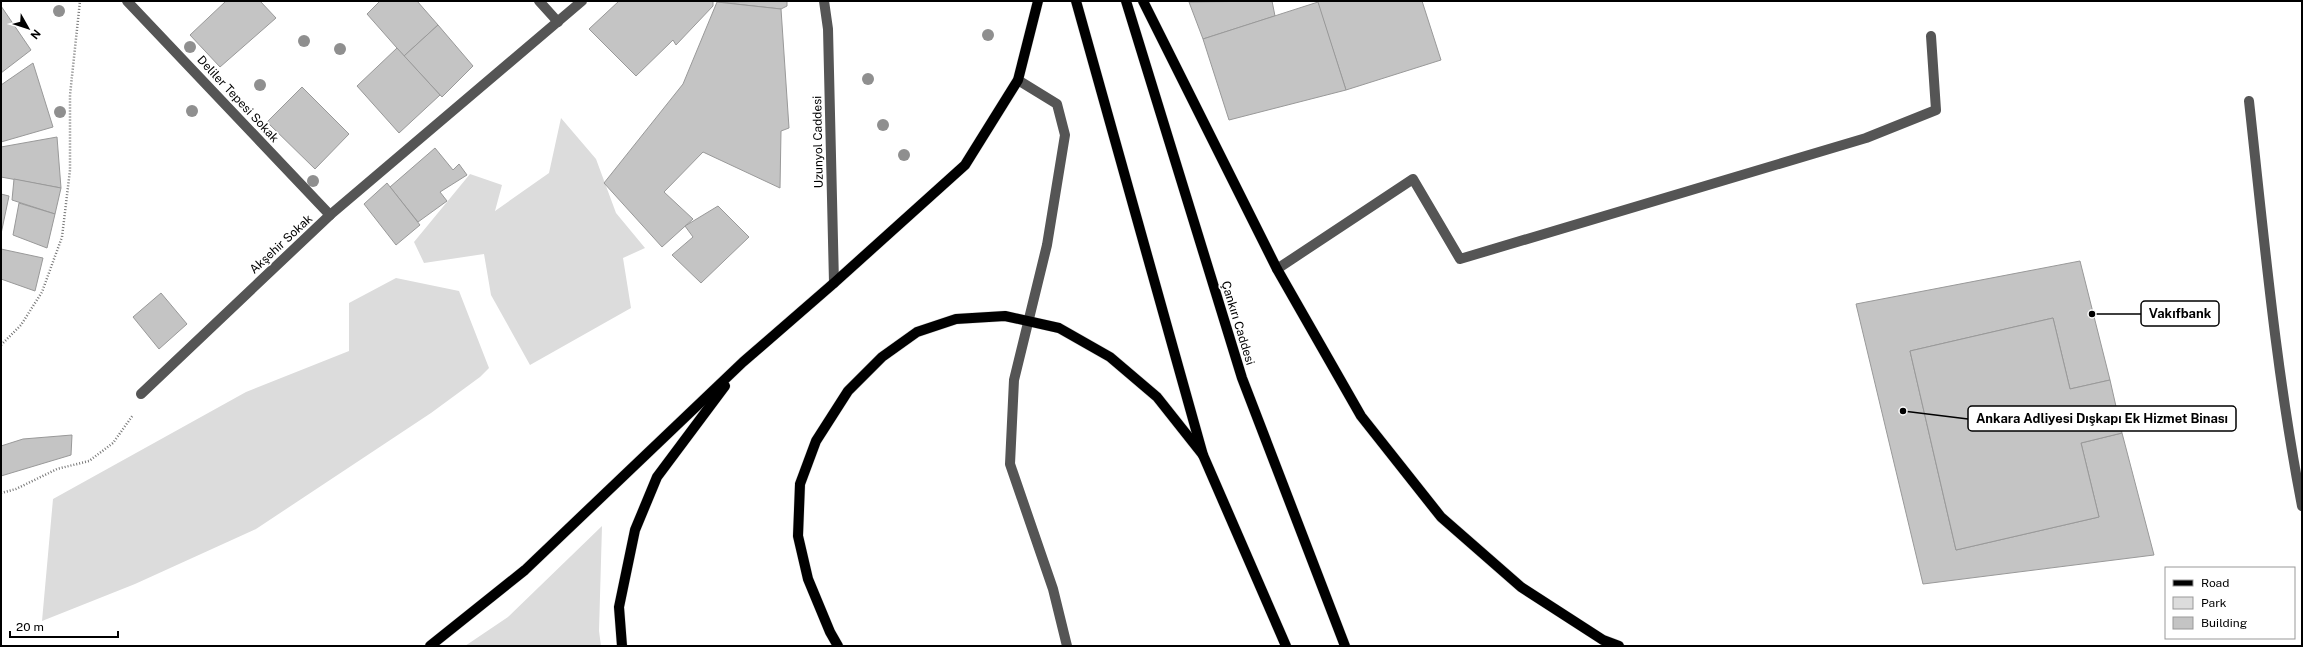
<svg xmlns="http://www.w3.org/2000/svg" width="2303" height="647" font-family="'Public Sans',sans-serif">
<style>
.green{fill:#dcdcdc}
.building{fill:#c4c4c4;stroke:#999}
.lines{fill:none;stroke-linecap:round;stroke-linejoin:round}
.major-casing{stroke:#dbdbdb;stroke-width:11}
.path{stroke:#777;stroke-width:2.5;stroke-dasharray:1 2;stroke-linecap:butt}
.minor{stroke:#555;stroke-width:10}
.major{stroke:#000;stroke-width:10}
.tree{fill:#8f8f8f}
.labels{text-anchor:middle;stroke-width:3.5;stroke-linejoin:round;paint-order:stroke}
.street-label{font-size:12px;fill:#000;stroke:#fff}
.leader{fill:none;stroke:#000;stroke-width:1.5}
.callout-dot{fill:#000;stroke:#fff;stroke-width:1.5}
.callout{fill:#fff;stroke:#000;stroke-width:1.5}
.callout-label{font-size:13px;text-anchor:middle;font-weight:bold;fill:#000}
</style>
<rect width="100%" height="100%" fill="#fff"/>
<g class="green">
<polygon points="561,118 596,159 616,213 645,248 623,258 631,308 530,365 491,295 484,254 424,263 414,242 470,174 502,185 495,211 549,173"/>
<polygon points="396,278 459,291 489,368 480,377 431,413 256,529 135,584 42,621 53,499 246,392 349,351 349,303"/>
<polygon points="602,526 599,631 601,646 465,646 508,617"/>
</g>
<g class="building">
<polygon points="226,1 260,1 276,18 220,67 190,35"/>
<polygon points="380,1 417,1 438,25 404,56 367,14"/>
<polygon points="619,1 713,1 713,6 676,45 673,40 636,76 589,29"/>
<polygon points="787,1 787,6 781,9 717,2"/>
<polygon points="1272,1 1275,16 1203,39 1189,2"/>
<polygon points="1317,1 1422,1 1441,60 1346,90"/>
<polygon points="717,2 781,9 789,128 781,131 780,188 703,152 664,192 693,219 662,247 604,183 683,84"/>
<polygon points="1318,2 1346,90 1229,120 1203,39"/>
<polygon points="1,6 31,50 1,73"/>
<polygon points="438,25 473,66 442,97 404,56"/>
<polygon points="397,48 440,95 399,133 357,86"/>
<polygon points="33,63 53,127 1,142 1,85"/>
<polygon points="302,87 349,134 315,169 267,122"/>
<polygon points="57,137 61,188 1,177 1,147"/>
<polygon points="435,148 453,170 459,164 467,175 440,192 447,201 418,222 390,187"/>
<polygon points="14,179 61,188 55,214 12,200"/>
<polygon points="387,183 420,225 396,245 364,204"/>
<polygon points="1,194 9,196 1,234"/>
<polygon points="19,203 55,214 47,248 13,235"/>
<polygon points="718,206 749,237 701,283 672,255 693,237 685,226"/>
<polygon points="1,249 43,258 35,291 1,279"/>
<polygon points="2080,261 2110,380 2070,389 2053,318 1910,351 1956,550 2099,517 2081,443 2122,433 2154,555 1923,584 1856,304"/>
<polygon points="161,293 187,324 159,349 133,317"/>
<polygon points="2053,318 2070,389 2110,380 2122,433 2081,443 2099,517 1956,550 1910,351"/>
<polygon points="72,435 71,455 1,476 1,446 23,439"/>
</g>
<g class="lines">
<defs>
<g id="major">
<polyline points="1076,1 1203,455 1286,646"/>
<polyline points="1126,1 1242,378 1345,646"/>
<polyline points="1143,1 1277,269 1361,416 1441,517 1521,587 1603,640 1619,646"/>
<polyline points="430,646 525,570 743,362 834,283 965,165 1018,80 1038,1"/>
<polyline points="622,646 619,607 635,530 657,477 725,386"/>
<polyline points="838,646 830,632 808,579 798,536 800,484 816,441 848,391 882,357 917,332 956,319 1005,316 1059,328 1110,357 1157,397 1203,455"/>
</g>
</defs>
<use href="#major" class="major-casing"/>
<g class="path">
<polyline points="1,345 21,325 42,292 62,237 70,170 70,95 80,1"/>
<polyline points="1,493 16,489 57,469 89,461 113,443 133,415"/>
</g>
<g class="minor">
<polyline points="127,1 330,215"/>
<polyline points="539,1 558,22"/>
<polyline points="824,1 828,29 834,283"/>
<polyline points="1018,80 1057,104 1065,135 1047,245 1014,380 1010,464 1053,589 1067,646"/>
<path d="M2249 101C2264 237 2276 373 2302 506"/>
<polyline points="1277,269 1413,179 1460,259 1866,138 1936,110 1931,36"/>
<polyline points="141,394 330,215 582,1"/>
</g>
<use href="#major" class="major"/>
</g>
<g class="tree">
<circle cx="59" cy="11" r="6"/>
<circle cx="988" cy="35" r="6"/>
<circle cx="304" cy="41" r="6"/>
<circle cx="190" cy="47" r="6"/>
<circle cx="340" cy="49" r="6"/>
<circle cx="868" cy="79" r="6"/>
<circle cx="260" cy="85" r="6"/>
<circle cx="192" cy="111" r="6"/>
<circle cx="60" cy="112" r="6"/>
<circle cx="883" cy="125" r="6"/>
<circle cx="904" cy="155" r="6"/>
<circle cx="313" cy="181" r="6"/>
</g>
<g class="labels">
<g class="street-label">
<text transform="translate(238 99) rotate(47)" y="4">Deliler Tepesi Sokak</text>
<text transform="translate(818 142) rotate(-91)" y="4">Uzunyol Caddesi</text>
<text transform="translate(281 244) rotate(-43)" y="4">Akşehir Sokak</text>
<text transform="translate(1238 323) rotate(73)" y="4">Çankırı Caddesi</text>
</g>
</g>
<path class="leader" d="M2092 314L2141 314M1903 411L1968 419"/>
<g class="callout-dot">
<circle cx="2092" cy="314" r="4"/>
<circle cx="1903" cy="411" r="4"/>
</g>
<g class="callout">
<rect x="2141" y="301" width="78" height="25" rx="4"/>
<rect x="1968" y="406" width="268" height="25" rx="4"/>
</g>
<g class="callout-label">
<text x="2180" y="318">Vakıfbank</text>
<text x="2102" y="423">Ankara Adliyesi Dışkapı Ek Hizmet Binası</text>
</g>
<rect width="2303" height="647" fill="none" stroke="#000000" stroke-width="4"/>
<rect x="2165" y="567" width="130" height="72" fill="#ffffff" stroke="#999999"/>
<rect x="2173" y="580" width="20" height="6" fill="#000000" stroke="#999999"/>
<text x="2201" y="587" font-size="12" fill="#000000">Road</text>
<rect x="2173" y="597" width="20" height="12" fill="#dcdcdc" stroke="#999999"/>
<text x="2201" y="607" font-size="12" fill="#000000">Park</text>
<rect x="2173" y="617" width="20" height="12" fill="#c4c4c4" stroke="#999999"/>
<text x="2201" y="627" font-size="12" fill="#000000">Building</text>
<g transform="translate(28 28) rotate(129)" stroke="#ffffff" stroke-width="3" paint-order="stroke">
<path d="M0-3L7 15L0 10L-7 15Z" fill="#000000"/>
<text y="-6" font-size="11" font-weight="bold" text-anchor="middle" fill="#000000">N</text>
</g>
<path d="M10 631v6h108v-6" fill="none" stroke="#000000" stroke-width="2"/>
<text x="16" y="631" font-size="12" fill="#000000" stroke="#ffffff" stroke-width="3" paint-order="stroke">20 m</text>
</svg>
